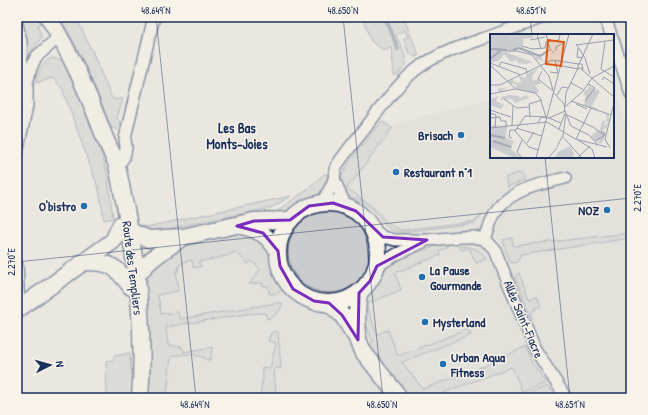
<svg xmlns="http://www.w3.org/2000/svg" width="648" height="415" font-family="'Patrick Hand',sans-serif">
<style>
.built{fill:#dadad6}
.green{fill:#cbcccd;stroke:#737e96}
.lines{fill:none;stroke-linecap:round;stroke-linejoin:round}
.stream{stroke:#6d7892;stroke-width:3.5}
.street-casing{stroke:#1b2f5e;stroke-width:14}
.secondary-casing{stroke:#1b2f5e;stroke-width:19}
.street{stroke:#f7f3e8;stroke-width:11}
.secondary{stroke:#f7f3e8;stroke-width:16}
.marked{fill:none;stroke:#7b2cbf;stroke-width:3;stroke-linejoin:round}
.ticks{fill:none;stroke:#1b2f5e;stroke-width:1;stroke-opacity:0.45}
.poi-dot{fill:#1f6fb2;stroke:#f7f3e8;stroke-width:1.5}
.labels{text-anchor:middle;stroke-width:3;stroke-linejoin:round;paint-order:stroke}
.poi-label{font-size:13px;font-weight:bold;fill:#1b2f5e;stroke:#f7f3e8;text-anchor:start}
.street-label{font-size:13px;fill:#1b2f5e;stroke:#f7f3e8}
.neighbourhood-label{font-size:14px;font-weight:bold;fill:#1b2f5e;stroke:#f7f3e8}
.inset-river{fill:none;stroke:#a3a8b4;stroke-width:2}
.inset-road{fill:none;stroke:#979dac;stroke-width:1}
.view{fill:#de5710;fill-opacity:0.15;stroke:#de5710;stroke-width:2}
.inset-edge{fill:none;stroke:#1b2f5e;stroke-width:2}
.neatline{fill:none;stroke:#1b2f5e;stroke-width:1.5}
.ticks-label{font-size:10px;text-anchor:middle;fill:#1b2f5e}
</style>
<rect width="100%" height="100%" fill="#eae7e0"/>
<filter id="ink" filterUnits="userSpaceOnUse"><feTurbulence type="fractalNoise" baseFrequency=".025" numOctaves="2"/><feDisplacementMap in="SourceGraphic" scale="8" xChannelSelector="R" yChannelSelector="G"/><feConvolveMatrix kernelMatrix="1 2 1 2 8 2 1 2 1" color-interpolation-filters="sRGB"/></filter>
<g filter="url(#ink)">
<polygon class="built" points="613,72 631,150 631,398 162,398 155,286 181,258 231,246 270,251 272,263 280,283 292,299 299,305 328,312 348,313 365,300 379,282 389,265 397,257 393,231 388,228 384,225 374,210 359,200 347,195 343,188 342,181 342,176 359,149 366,142 382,121 392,128 401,121 491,99 491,157 613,157"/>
<g class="green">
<polygon points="18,17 39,17 42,22 37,26 41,33 41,38 33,49 26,67 21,24"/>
<path d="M59 17H76L93 53 112 99H123L117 118 120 121 117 130 112 128 110 125C95 88 81 50 59 17Z"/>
<path d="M362 17H403L419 55 415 57 409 53 403 39 408 37 405 30 396 35C400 44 406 54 406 65L396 76 394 75 392 52 390 48 384 51 371 41Z"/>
<path d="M52 58 64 61C81 99 99 137 108 178 110 191 111 205 113 218L104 220 99 190 62 88 53 78 36 83C38 72 41 62 52 58Z"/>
<path d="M382 121 392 128 353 181 352 180 347 188C355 194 364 200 373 207 385 218 384 225 402 230L476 221 482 214 475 223 403 232C383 232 385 220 373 210 369 206 363 202 357 199 354 198 349 197 347 194 342 189 341 182 342 176 346 162 372 135 382 121Z"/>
<polygon points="522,172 524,180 507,187 506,177"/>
<polygon points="324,174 328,175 330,177 323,192 318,197 306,200 292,211 284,215 275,214 281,208 307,190"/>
<polygon points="291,196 271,208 172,228 150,232 146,230 139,225 146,227 151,226"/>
<circle cx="329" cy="252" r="41"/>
<path d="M242 233 254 236 270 251 272 263 276 275 284 289 278 293 269 294 268 286H263L262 283 249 284 260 269 252 261 248 264 240 256 235 252 227 256 198 262 202 266 193 268 192 260 183 262V264L179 265 178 271H176L178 291 158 295 161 314 178 312 180 319 277 303H282C282 311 274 317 267 319L265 313 247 314 166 327 168 345 182 347 184 352 212 347 211 359 208 360C198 353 182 353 171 357L167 395 170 398H149L150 359 146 286 150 269 181 246Z"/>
<polygon points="631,233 631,238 521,255 517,262 511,263 506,251 503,240 512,238 513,246"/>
<path d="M446 244 447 247 439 251 440 255 395 273 401 290 366 304 377 334 388 330 398 356 468 329 471 335 402 362 423 389 483 366 525 347 532 363 546 383 522 392 512 367 445 392 447 398H409L388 373 368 346 373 342C367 325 357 312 369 295 372 290 376 287 379 282 383 275 386 267 392 261L433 247Z"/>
<path d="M459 246C470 246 481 249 487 259L476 263 469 248 461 250Z"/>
<polygon points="519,273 529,299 537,296 541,305 532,312 532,319 515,276"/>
<polygon points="276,331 278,332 281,368 274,369 276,394 269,398 255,398 260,395 263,377 262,372 262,367 270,368 276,343 268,341 271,333"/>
<polygon points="130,353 133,398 107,398 106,361 113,360 114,356"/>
<polygon points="547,386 556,398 516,398"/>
</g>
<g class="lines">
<polyline class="stream" points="384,17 389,26 398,49"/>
<defs>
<g id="street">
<polyline points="605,17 611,35"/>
<polyline points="17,24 21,41 22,72 27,83"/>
<polyline points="494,35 544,17"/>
<polyline points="613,40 631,94"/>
<polyline points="17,153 27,106 27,83 31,68 36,57 60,36"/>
<polyline points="117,167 124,157 126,148 125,139 127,129 154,17"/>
<polyline points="334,179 345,205"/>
<path d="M321 203C326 196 331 188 334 179 335 175 334 171 336 167 344 154 354 142 364 130 379 110 400 80 421 66 441 52 468 44 491 36"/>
<polyline points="373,229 383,237 395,240 427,240 461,237 473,237 485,239 495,250 535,349 566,398"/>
<path d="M485 239C489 229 491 217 498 208 515 188 542 184 565 178"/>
<polyline points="17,265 19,308"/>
<polyline points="377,266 397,254 423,242"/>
</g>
<g id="secondary">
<path d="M48 17C72 55 89 96 105 138 109 148 114 156 117 166 120 179 122 192 125 205 138 268 145 333 140 398"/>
<circle cx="328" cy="253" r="50"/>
<path d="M241 226C260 230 267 235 278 251"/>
<polyline points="130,231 141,236 149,239 183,237 254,221 290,220"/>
<path d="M85 262C112 262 115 266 131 287"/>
<path d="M137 276C148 259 166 249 183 237"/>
<polyline points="329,303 342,315 358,340 364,353 400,398"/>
<polyline points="17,310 113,241 121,224"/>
<polyline points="358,339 357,311 359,293"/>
</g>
</defs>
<use href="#street" class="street-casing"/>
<use href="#secondary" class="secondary-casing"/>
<use href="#street" class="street"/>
<use href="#secondary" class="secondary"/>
</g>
</g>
<path d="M0 0H648V415H0ZM333 203 356 211 383 237 427 240 377 266 370 281 359 293 358 340 342 315 329 303 314 301 293 289 280 266 278 251 263 233 237 226 254 221 290 220 309 206Z" fill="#eae7e0" fill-opacity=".55" fill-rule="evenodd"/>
<path class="marked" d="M333 203 356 211 383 237 427 240 377 266 370 281 359 293 358 340 342 315 329 303 314 301 293 289 280 266 278 251 263 233 237 226 254 221 290 220 309 206Z"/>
<path class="ticks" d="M156 17 196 398M343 17 383 398M530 17 532 35M545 157 570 398M17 262 631 198"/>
<g class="poi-dot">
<circle cx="461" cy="135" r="4"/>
<circle cx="396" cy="172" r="4"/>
<circle cx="84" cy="206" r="4"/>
<circle cx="607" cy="210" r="4"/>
<circle cx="422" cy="277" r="4"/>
<circle cx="425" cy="322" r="4"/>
<circle cx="443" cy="364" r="4"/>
</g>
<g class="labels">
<g class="poi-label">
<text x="453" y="140" text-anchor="end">Brisach</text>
<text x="404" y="177">Restaurant n°1</text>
<text x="76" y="211" text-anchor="end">O'bistro</text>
<text x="599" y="215" text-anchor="end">NOZ</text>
<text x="430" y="275">La Pause<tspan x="430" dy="15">Gourmande</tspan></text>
<text x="433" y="327">Mysterland</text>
<text x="451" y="362">Urban Aqua<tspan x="451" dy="15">Fitness</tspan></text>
</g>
<g class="street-label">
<text transform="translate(133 268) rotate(83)" y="5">Route des Templiers</text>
<text transform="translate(524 319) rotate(67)" y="5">Allée Saint-Fiacre</text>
</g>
<g class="neighbourhood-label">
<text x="237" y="133">Les Bas<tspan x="237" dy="16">Monts-Joies</tspan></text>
</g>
</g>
<g transform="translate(490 34)">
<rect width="124" height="124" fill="#eae7e0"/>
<path d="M0 0H3V5V0H42L44 4 33 5V14L50 21 59 16 51 24 54 27 46 25V23L29 15 17 19 43 28 36 30 27 29V26L21 28 14 20 9 27 2 28 0 25 4 22 1 23ZM49 34 42 42 43 47 48 45 51 50 45 51 49 57 47 60 25 54 27 52 23 49 9 59 8 53 11 55 17 53 21 51 18 48 23 45 24 48 31 49 29 42 36 44V40ZM98 52 110 57 102 72 108 75 107 77 94 71 96 62 92 59 96 61 93 58 98 55ZM19 61 29 62 30 64 36 61 39 64 25 69 22 65 11 66V63ZM8 62 6 67 14 71 11 75 0 71 1 65ZM111 79 119 81V86L116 98 118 87H116L113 93 118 88 116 94 110 97 115 99 113 107 110 110 107 107 111 104 105 107 101 102 108 96 109 97 113 86 116 87 117 80ZM2 91 17 93 16 104 24 107 21 115 31 124H24L0 113ZM80 112 84 119 83 124H65L68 118Z" fill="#cbcccd"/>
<path class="inset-river" d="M0 15 17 16M23 16 29 14 50 22 59 16M0 25 10 17M0 101 15 104M3 107 21 113"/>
<path class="inset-road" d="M47 0 51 15M56 0 60 15 64 19M40 6 55 3M115 8 111 35 124 43M86 10 95 24 100 40M86 11 124 6M32 12 42 15 55 14 56 8 69 6 70 0M88 14 87 23 93 24M18 17H27L42 21 59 42 63 56M66 17V13L75 8M0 29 31 41 62 26 89 30M89 30 103 0M0 31 26 55 45 59 50 64 56 83 35 82 25 97 39 113 48 116M9 32 11 28 36 35 37 39M72 32 89 35M92 34H88V30H92L93 36M91 35 124 63M52 37 48 45 63 57M60 38 68 39 65 27M102 44 124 32M112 46 114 43 124 50M81 49 94 56M0 51H10L30 41M64 59 74 70 75 78M0 60 25 55M67 61 72 53 78 54M14 65 27 74 39 73M81 67 121 81M95 67 105 54 98 50M86 70 97 75M75 72 76 59 88 34M75 73 93 57 102 44M0 76 21 83M75 77 81 92 99 101 108 111M0 79 6 81 5 94M77 81 103 93 114 101M40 82 39 70 52 66M0 84 10 83 11 87H16V93M59 84 71 89M48 89 51 83 59 84 75 77M22 92 23 72M0 94 57 88 85 105 117 113M26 94 52 102M69 95 75 79M72 102 92 124M22 104 19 103 20 96H26M86 105 101 74M88 106 102 115 105 124M105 107 114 102 115 99 111 97M37 109 44 98M67 113 73 101 76 80M120 114 115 105 124 69M32 124 27 118 32 106M46 124 79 0M58 124 67 114M87 124 100 112"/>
<path class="view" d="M58 6 74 8 71 32 56 30Z"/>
<rect width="124" height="124" class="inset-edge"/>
</g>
<rect width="648" height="415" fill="none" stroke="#f7f3e8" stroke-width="44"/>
<g transform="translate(50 365) rotate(84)" stroke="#f7f3e8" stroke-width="3" paint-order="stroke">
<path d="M0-3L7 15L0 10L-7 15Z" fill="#1b2f5e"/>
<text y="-6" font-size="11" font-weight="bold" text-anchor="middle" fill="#1b2f5e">N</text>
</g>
<rect x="22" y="22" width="604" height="371" class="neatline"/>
<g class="ticks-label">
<text x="156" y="14">48.649°N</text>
<text x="343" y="14">48.650°N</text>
<text x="531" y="14">48.651°N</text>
<text transform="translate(637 198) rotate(-90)" y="4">2.270°E</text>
<text transform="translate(11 262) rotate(-90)" y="4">2.270°E</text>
<text x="195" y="408">48.649°N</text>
<text x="382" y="408">48.650°N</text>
<text x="570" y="408">48.651°N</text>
</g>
</svg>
